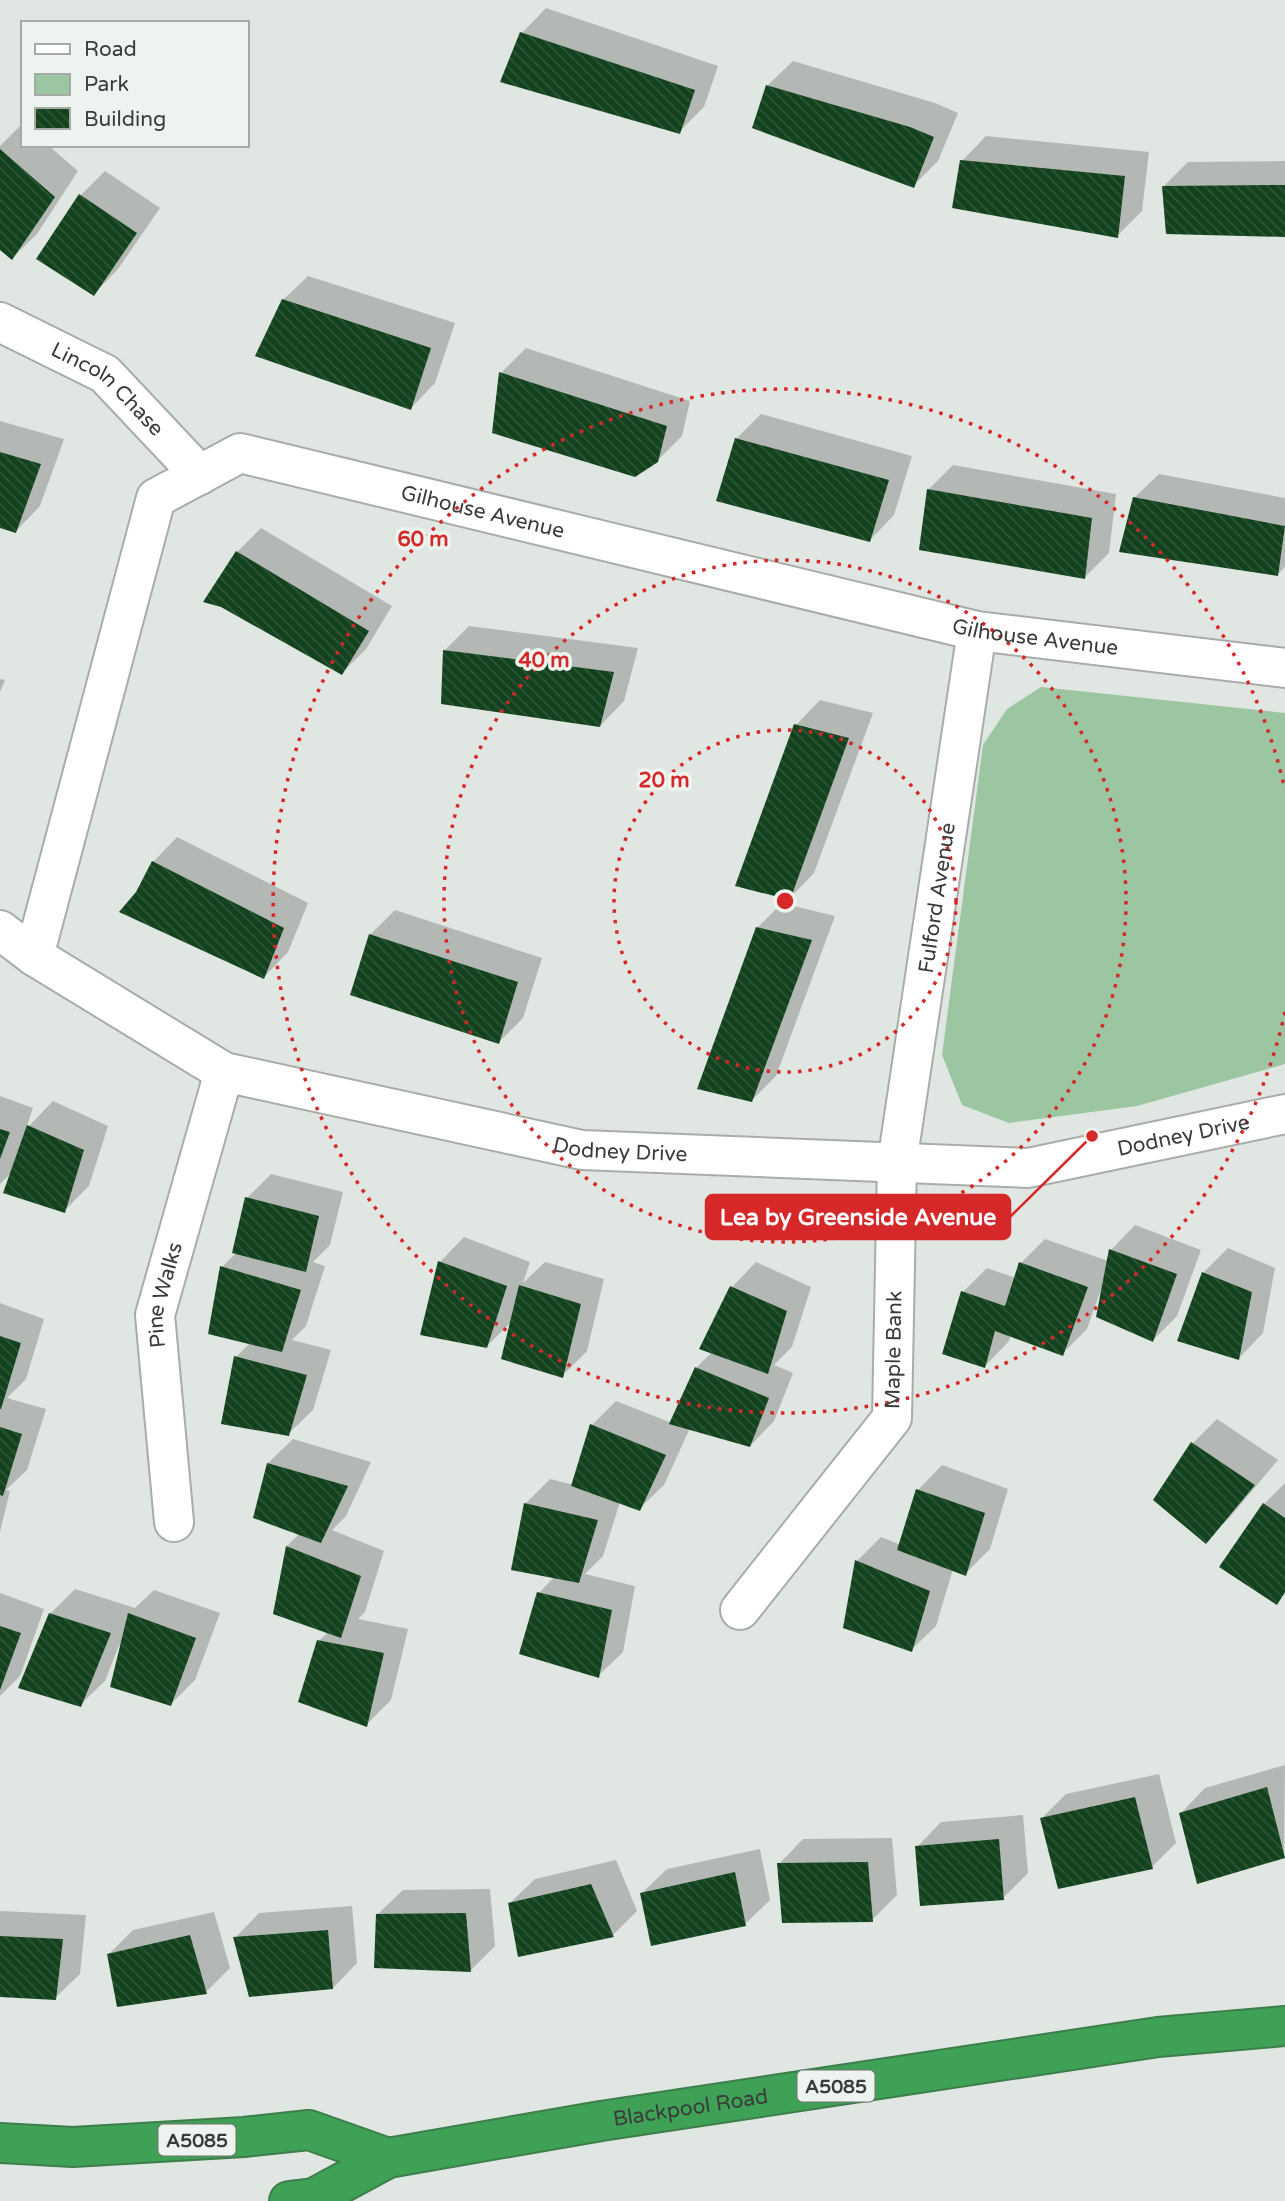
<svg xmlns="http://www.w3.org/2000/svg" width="1285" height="2201" font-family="'Varela Round',sans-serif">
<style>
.green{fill:#9cc6a2}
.shadow{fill:#0003}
.building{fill:url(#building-back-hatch)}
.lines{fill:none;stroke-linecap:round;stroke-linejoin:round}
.street-casing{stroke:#a8ada8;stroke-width:42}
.highway-casing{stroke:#3d7e4c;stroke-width:42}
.street{stroke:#fff;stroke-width:38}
.highway{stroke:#3fa156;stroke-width:38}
.ring{fill:none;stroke:#d62828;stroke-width:3.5;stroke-dasharray:3.5 7}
.labels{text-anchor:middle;stroke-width:7;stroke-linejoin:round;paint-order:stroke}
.shield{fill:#edf3ee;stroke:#6f7370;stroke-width:2}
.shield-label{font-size:19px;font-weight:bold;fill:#393c3a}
.street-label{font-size:21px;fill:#393c3a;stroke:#edf3ee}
.centre{fill:#d62828;stroke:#edf3ee;stroke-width:3.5}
.ring-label{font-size:21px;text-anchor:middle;font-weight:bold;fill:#d62828;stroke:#edf3ee;stroke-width:7;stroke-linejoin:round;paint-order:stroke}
.leader{fill:none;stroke:#d62828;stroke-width:2.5}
.callout-dot{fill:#d62828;stroke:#edf3ee;stroke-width:2.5}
.callout{fill:#d62828;stroke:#d62828;stroke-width:2.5}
.callout-label{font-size:23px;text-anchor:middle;font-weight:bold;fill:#fff}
</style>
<defs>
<pattern id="building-back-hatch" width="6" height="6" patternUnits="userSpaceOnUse" patternTransform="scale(1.75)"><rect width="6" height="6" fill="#13421e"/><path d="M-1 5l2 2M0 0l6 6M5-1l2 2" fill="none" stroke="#2e5637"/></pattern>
</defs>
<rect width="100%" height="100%" fill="#e0e6e1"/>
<polygon class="green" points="1041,687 1285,713 1285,1064 1137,1106 1009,1123 962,1105 942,1055 983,745 1007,709"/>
<g class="shadow">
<polygon points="546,8 718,66 704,107 679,132 502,81 522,33"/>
<polygon points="793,61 935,103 958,113 938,161 913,186 754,127 768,85"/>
<polygon points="23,123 23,145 48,145 78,171 37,234 12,258 0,248 0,146"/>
<polygon points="986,136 1149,152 1142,211 1117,236 962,161"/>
<polygon points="1285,161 1285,236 1164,186 1188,162"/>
<polygon points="105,171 160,208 118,269 94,294 81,195"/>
<polygon points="308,276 455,323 435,383 411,408 283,300"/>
<polygon points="526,348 690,401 682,436 657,461 501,373"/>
<polygon points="761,414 912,456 894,515 870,540 736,439"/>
<polygon points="0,421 64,439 40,506 16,531 0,526"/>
<polygon points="953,465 1116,494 1109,553 1085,577 928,490"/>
<polygon points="1159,474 1285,498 1285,567 1278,574 1134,498"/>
<polygon points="261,528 392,606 366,649 342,673 237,552"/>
<polygon points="469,626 638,648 624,701 600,726 445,650"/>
<polygon points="0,679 5,680 0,692"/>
<polygon points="820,700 873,713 814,873 790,898 796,725"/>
<polygon points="177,837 308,903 288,952 264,977 137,893 153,862"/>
<polygon points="782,903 835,916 776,1076 752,1100 757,928"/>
<polygon points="395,910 542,958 523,1018 499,1042 370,935"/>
<polygon points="0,1096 33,1108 26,1129 53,1101 108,1126 89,1186 64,1211 13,1171 0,1184"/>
<polygon points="271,1174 343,1192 330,1245 313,1262 325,1266 306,1326 292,1340 331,1350 313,1410 288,1434 236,1357 250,1343 222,1267 236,1253 247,1198"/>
<polygon points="1135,1225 1201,1250 1177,1316 1153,1340 1100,1292 1087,1329 1062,1354 1011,1335 1009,1341 985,1366 963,1292 987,1268 1016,1278 1021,1263 1045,1239 1108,1261 1111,1250"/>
<polygon points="464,1237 530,1262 523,1283 545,1262 604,1279 587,1351 562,1376 512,1321 487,1346 440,1262"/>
<polygon points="1228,1248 1275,1268 1263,1333 1239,1358 1203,1273"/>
<polygon points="756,1262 811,1287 792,1347 774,1365 793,1373 774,1421 750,1446 690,1428 664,1485 639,1509 620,1502 603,1556 585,1574 635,1586 623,1652 598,1676 539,1593 555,1576 526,1503 550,1479 574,1485 592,1425 616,1401 672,1423 696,1368 712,1352 702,1348 732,1287"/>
<polygon points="0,1303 44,1319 26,1379 7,1398 46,1409 27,1470 6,1490 10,1491 0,1532"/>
<polygon points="1217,1419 1278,1460 1230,1517 1205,1542 1193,1443"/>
<polygon points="293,1439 371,1462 346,1516 332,1530 384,1551 365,1612 358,1619 408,1629 391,1700 366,1725 319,1641 328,1632 275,1612 287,1546 300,1533 268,1463"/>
<polygon points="942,1465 1008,1489 990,1549 965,1574 953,1569 936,1626 911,1650 857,1561 881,1537 901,1545 918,1490"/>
<polygon points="1285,1483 1285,1594 1276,1602 1264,1504"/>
<polygon points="75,1589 135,1608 154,1590 220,1613 195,1680 171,1704 119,1645 105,1681 80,1705 50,1614"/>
<polygon points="0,1593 44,1609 20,1676 0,1696"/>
<polygon points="1285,1765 1284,1857 1181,1813 1205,1788"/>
<polygon points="1159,1774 1176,1843 1152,1867 1042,1818 1066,1794"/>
<polygon points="1023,1815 1028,1873 1003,1898 917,1847 941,1822"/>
<polygon points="892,1838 897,1895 872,1920 779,1864 803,1839"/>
<polygon points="760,1849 770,1900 745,1924 642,1893 667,1869"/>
<polygon points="616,1860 637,1911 613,1935 510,1903 535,1879"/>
<polygon points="490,1889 495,1946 471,1970 378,1914 403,1890"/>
<polygon points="352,1906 357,1963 333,1988 235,1938 259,1913"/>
<polygon points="0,1911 86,1915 80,1974 55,1998 0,1995"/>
<polygon points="214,1912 230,1968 206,1992 109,1954 133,1930"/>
</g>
<g class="building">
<polygon points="520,32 695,90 680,134 500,82"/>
<polygon points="766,85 910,127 934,137 914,188 752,128"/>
<polygon points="0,149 55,197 12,260 0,250"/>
<polygon points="960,160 1125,176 1118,238 952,208"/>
<polygon points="1285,185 1285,237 1166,234 1162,186"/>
<polygon points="79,194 137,233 94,296 36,259"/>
<polygon points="282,299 431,348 411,410 255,356"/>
<polygon points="499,372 667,426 658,462 635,477 492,433"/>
<polygon points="735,438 889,480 870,542 716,501"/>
<polygon points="0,452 41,464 16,533 0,528"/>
<polygon points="927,489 1092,518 1085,579 919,550"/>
<polygon points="1133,497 1285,526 1278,576 1119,552"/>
<polygon points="236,551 369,631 342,675 221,607 203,602"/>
<polygon points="443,650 614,672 600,727 441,704"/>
<polygon points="794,724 849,738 790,900 735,886"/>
<polygon points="152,861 284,928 264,979 119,912 136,892"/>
<polygon points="756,927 812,940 752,1102 697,1089"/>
<polygon points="369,934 518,982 499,1044 350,995"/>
<polygon points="27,1125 84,1150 65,1213 3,1193"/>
<polygon points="0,1129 10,1132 0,1159"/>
<polygon points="245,1197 319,1216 306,1272 232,1253"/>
<polygon points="1109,1249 1177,1274 1153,1342 1096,1317"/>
<polygon points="438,1261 507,1286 487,1348 420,1335"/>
<polygon points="1019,1262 1088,1287 1063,1356 995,1331 985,1368 942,1354 961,1291 1005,1306"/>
<polygon points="220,1266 301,1290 282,1352 208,1334"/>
<polygon points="1202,1272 1252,1292 1239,1360 1177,1341"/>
<polygon points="519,1285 581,1304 563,1378 501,1359"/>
<polygon points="730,1286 787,1311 768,1374 699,1349"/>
<polygon points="0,1336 21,1343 1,1409 0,1409"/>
<polygon points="234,1356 307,1375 289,1436 221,1424"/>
<polygon points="695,1367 769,1398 750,1447 669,1424"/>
<polygon points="590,1424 666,1455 640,1511 571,1486"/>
<polygon points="0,1427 22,1434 3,1496 0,1495"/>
<polygon points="1191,1442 1255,1485 1206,1544 1153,1500"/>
<polygon points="267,1463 348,1486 321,1543 253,1518"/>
<polygon points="916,1489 985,1513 966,1576 897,1550"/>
<polygon points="524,1503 598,1520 579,1583 511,1570"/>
<polygon points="1263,1503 1285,1518 1285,1592 1277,1605 1219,1567"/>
<polygon points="286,1546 361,1576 341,1638 273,1614"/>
<polygon points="855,1560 930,1591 912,1652 843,1628"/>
<polygon points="537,1592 612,1610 599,1678 519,1654"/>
<polygon points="49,1613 111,1633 81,1707 18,1688"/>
<polygon points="128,1613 196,1638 171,1706 110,1687"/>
<polygon points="0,1626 21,1633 0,1690"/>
<polygon points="317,1640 384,1653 367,1727 298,1702"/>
<polygon points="1267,1787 1285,1858 1197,1884 1179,1813"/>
<polygon points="1135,1797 1153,1869 1058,1889 1040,1818"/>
<polygon points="999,1839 1004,1900 920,1906 915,1846"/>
<polygon points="868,1862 873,1922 782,1923 777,1863"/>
<polygon points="735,1872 746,1926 651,1946 640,1893"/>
<polygon points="591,1884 614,1937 518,1957 508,1903"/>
<polygon points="466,1913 471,1972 374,1968 376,1914"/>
<polygon points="328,1930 333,1989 249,1997 233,1937"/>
<polygon points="190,1935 207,1994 117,2007 107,1954"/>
<polygon points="0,1936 63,1939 56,2000 0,1997"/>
</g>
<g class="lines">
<defs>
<g id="street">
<path id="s1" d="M0 322 105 374 200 475"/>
<path id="s2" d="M0 930 34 956 224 1072 582 1150 1028 1168 1285 1114"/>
<path id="s3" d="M34 956 156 498 240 453 977 631 1285 668"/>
<path id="s4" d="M174 1522 155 1315 224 1072"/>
<path id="s5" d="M740 1610 892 1418 897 1163 977 631"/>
</g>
<g id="highway">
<polyline points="0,2143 73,2147 244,2137 309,2130 388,2158"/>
<path id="s6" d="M289 2201 314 2198 388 2158 601 2121 1158 2037 1285 2026"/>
</g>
</defs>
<use href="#street" class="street-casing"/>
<use href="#highway" class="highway-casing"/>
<use href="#street" class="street"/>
<use href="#highway" class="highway"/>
</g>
<g class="ring">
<circle cx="785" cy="901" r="171"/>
<circle cx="785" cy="901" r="341"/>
<path d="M1285 1012A512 512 0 1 1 1285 790"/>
</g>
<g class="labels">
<g class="shield">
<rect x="797.5" y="2070.5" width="77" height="31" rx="5"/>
<rect x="158.5" y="2124.5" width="77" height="31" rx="5"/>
</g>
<g class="shield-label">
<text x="836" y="2093">A5085</text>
<text x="197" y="2147">A5085</text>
</g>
<g class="street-label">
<text dy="7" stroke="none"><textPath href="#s1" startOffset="128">Lincoln Chase</textPath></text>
<text dy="7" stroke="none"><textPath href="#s3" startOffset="819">Gilhouse Avenue</textPath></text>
<text dy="7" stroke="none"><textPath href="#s3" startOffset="1386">Gilhouse Avenue</textPath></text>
<text dy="7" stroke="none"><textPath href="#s5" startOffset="768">Fulford Avenue</textPath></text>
<text dy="7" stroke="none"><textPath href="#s2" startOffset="1237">Dodney Drive</textPath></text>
<text dy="7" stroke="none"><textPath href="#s2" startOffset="670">Dodney Drive</textPath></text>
<text dy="7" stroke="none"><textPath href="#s4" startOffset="229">Pine Walks</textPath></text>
<text dy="7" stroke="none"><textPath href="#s5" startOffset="313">Maple Bank</textPath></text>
<text dy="7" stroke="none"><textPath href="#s6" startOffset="416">Blackpool Road</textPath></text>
</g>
</g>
<circle cx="785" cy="901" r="10" class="centre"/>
<g class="ring-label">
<text x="423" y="546">60 m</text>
<text x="544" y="667">40 m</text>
<text x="664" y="787">20 m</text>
</g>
<path class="leader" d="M1092 1136L1010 1217"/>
<circle class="callout-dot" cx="1092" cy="1136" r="7"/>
<rect class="callout" x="706" y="1195" width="304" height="44" rx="7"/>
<g class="callout-label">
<text x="858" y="1225">Lea by Greenside Avenue</text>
</g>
<rect x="21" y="21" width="228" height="126" fill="#edf3ee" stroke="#a5aaa6" stroke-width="2"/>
<rect x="35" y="44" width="35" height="10" fill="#ffffff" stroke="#a5aaa6" stroke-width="2"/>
<text x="84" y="56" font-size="21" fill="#393c3a">Road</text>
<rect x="35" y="74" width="35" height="21" fill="#9cc6a2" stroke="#a5aaa6" stroke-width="2"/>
<text x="84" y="91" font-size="21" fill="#393c3a">Park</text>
<rect x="35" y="108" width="35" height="21" fill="url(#building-back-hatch)" stroke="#a5aaa6" stroke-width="2"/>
<text x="84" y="126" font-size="21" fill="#393c3a">Building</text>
</svg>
